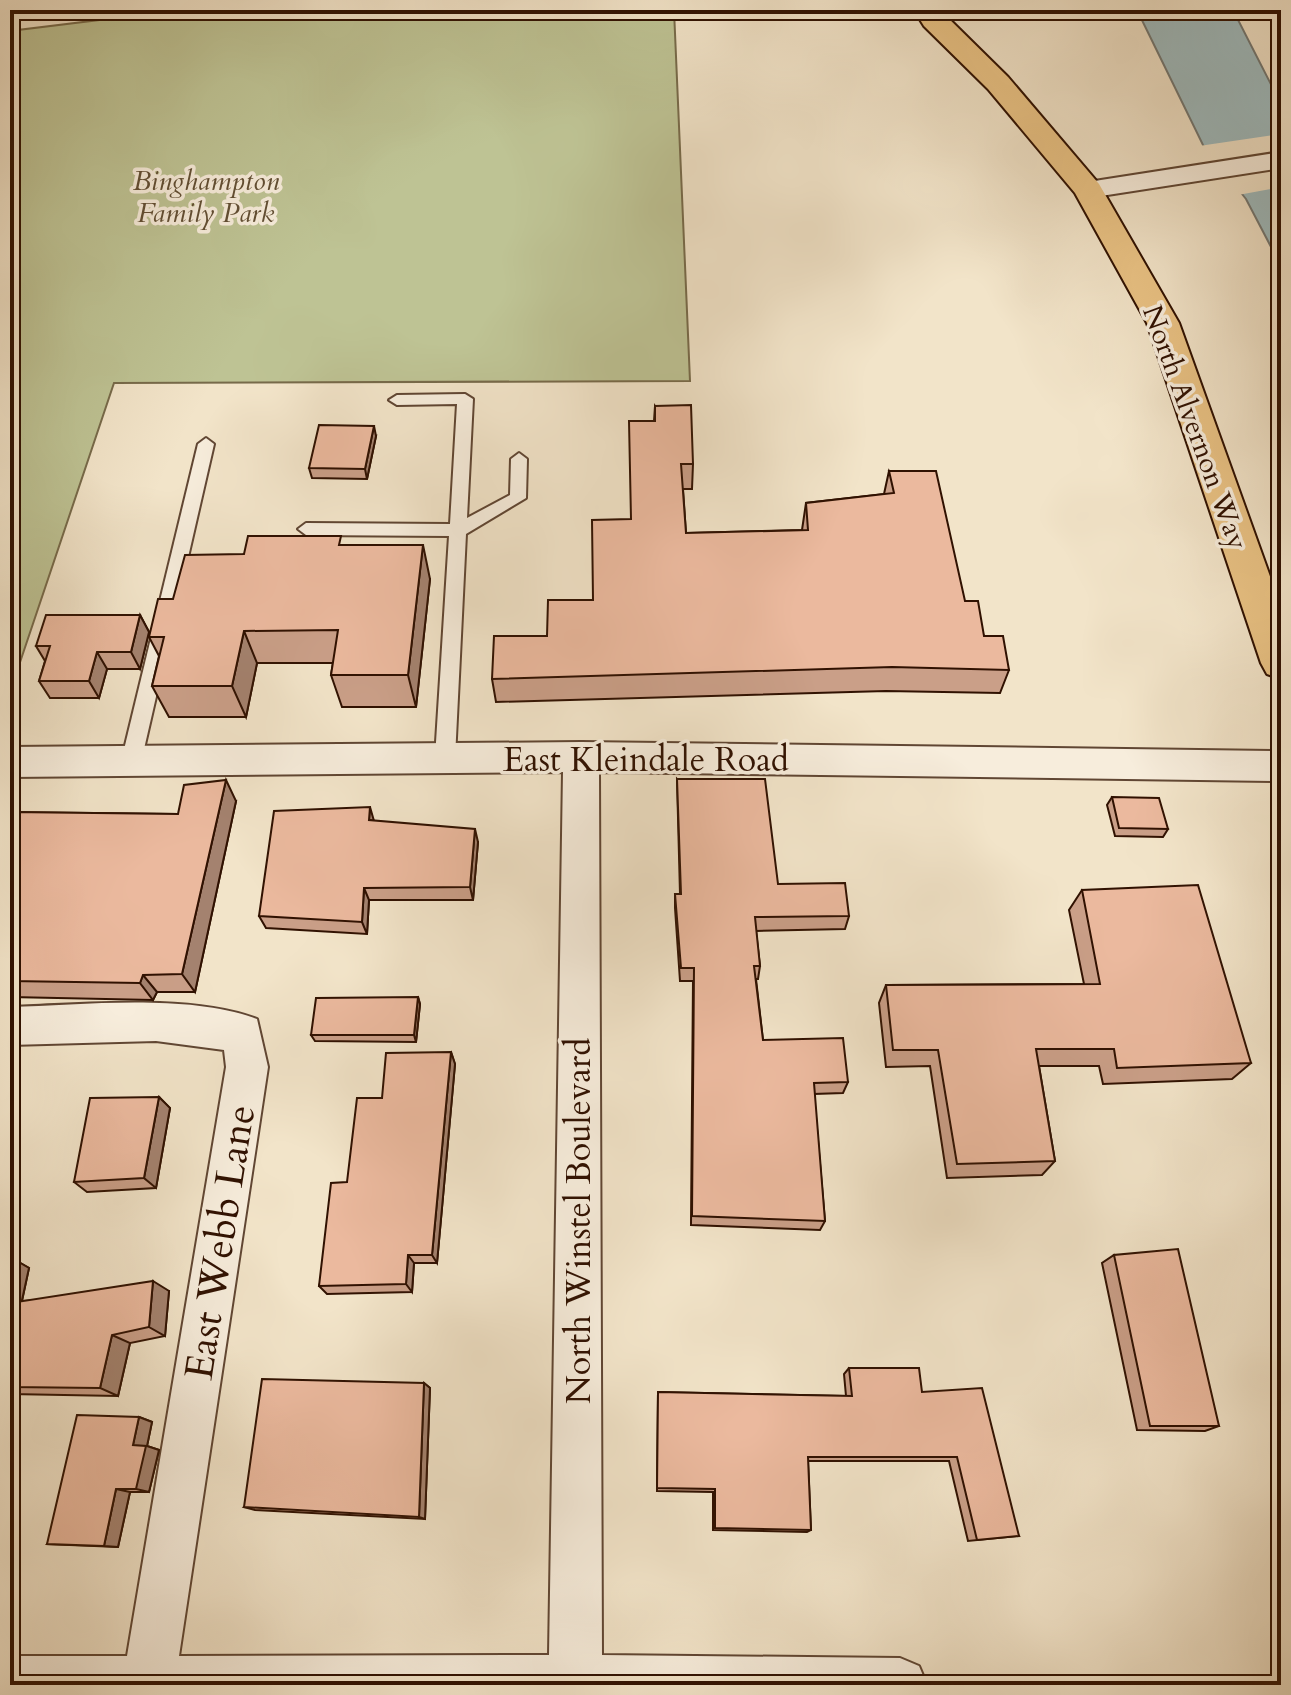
<svg xmlns="http://www.w3.org/2000/svg" width="1291" height="1695" font-family="Cardo,serif">
<style>
.green{fill:#bec394;stroke:#776a4a;stroke-width:2}
.water{fill:#9fbcc0;stroke:#737874;stroke-width:2}
.pier{fill:#f2e4c9}
.lines{fill:none;stroke-linecap:round;stroke-linejoin:round}
.service-casing{stroke:#604633;stroke-width:4}
.minor-casing{stroke:#604633;stroke-width:4}
.primary-casing{stroke:#301101;stroke-width:4}
.service{fill:#f7eddc;fill-rule:evenodd}
.minor{fill:#f7eddc;fill-rule:evenodd}
.primary{fill:#e9c284;fill-rule:evenodd}
.wall{fill:#ca9f88;stroke:#301101;stroke-width:2}
.shaded-wall{fill:#a4826f;stroke:#301101;stroke-width:2}
.building{fill:#ebb99e;stroke:#301101;stroke-width:2}
.labels{text-anchor:middle;stroke-width:7;stroke-linejoin:round;paint-order:stroke}
.far-park-label{font-size:28px;font-style:italic;fill:#624f34;stroke:#f7eddc}
.far-street-label{font-size:28px;fill:#301101;stroke:#f7eddc}
.street-label{font-size:34px;fill:#301101;stroke:#f7eddc}
.near-street-label{font-size:40px;fill:#301101;stroke:#f7eddc}
</style>
<rect width="100%" height="100%" fill="#f2e4c9"/>
<filter id="stains"><feTurbulence type="fractalNoise" baseFrequency=".0025" numOctaves="4"/><feColorMatrix values="0 0 0 0 .2 0 0 0 0 .09 0 0 0 0 .02 0 0 0 .5 -.17"/></filter>
<radialGradient id="worn" r=".72"><stop offset=".6" stop-color="#630" stop-opacity="0"/><stop offset="1" stop-color="#630" stop-opacity=".3"/></radialGradient>
<polygon class="green" points="181,10 674,10 690,381 114,383 10,692 10,31"/>
<polygon class="water" points="1137,10 1233,10 1281,104 1281,266 1246,199 1203,145"/>
<polygon class="pier" points="1281,134 1281,187 1238,195 1199,146"/>
<g class="lines">
<defs>
<g id="service">
<polygon points="465,394 473,399 467,518 510,495 511,459 519,453 527,459 526,498 466,534 455,758 452,764 438,764 435,758 449,536 306,535 298,529 306,523 450,524 457,404 397,405 389,400 397,395"/>
<polygon points="206,438 214,444 141,762 138,768 124,768 121,762 198,444"/>
</g>
<g id="minor">
<polygon points="1281,152 1281,168 1088,198 1075,190 1088,182"/>
<path d="M581 742 1281 751V781L599 772 602 1655 900 1658 919 1666 927 1685H10V1656H127L226 1067 224 1050 156 1041 10 1045V1007C83 1005 188 993 257 1019L268 1067 179 1656 549 1655 563 772 10 777V747Z"/>
</g>
<polygon id="primary" points="914,10 940,10 1008,77 1099,184 1179,323 1281,607 1281,679 1267,674 1261,663 1147,323 1075,193 988,89 924,26"/>
</defs>
<use href="#service" class="service-casing"/>
<use href="#minor" class="minor-casing"/>
<use href="#primary" class="primary-casing"/>
<use href="#service" class="service"/>
<use href="#minor" class="minor"/>
<use href="#primary" class="primary"/>
</g>
<g class="wall">
<polygon points="655,406 693,464 692,489 683,489 686,533 802,530 806,503 884,494 889,471 984,636 1009,670 1000,693 886,691 496,702 492,679 593,600 631,519 654,421"/>
<polygon points="376,436 367,479 312,478 309,468"/>
<polygon points="344,545 430,579 416,707 342,707 331,675 333,663 257,663 246,717 169,717 152,686 159,656 149,637 173,599 244,554"/>
<polygon points="140,615 149,632 140,669 107,669 99,698 50,698 39,681 45,661 36,646"/>
<polygon points="677,779 778,884 849,916 845,929 756,931 760,966 758,979 756,979 763,1040 848,1082 843,1093 814,1094 825,1221 820,1230 691,1225 693,981 680,981 675,908 675,894 680,894"/>
<polygon points="1112,797 1168,829 1163,837 1115,836 1107,805"/>
<polygon points="236,801 195,992 157,992 153,1000 10,997 10,812 178,814"/>
<polygon points="374,821 478,842 473,900 369,900 367,934 266,928 259,916"/>
<polygon points="1082,890 1251,1063 1232,1079 1103,1084 1099,1066 1039,1066 1055,1161 1042,1175 947,1178 930,1066 886,1067 879,1003 886,985 1084,984 1069,910"/>
<polygon points="418,997 420,1004 416,1042 315,1041 311,1035"/>
<polygon points="451,1052 455,1064 437,1263 414,1263 412,1292 327,1294 319,1286 382,1098"/>
<polygon points="159,1097 170,1108 156,1188 87,1192 74,1182"/>
<polygon points="1114,1255 1219,1426 1205,1431 1137,1430 1102,1263"/>
<polygon points="10,1257 29,1268 22,1301 169,1291 165,1336 130,1343 118,1396 10,1394"/>
<polygon points="849,1368 922,1392 1019,1536 968,1541 949,1461 808,1461 811,1530 807,1532 713,1530 713,1492 657,1491 658,1392 846,1396 844,1374"/>
<polygon points="424,1383 430,1388 425,1519 255,1510 244,1507"/>
<polygon points="139,1417 152,1422 147,1446 159,1450 149,1492 130,1492 118,1547 47,1544"/>
</g>
<g class="shaded-wall">
<polygon points="374,426 376,436 367,479 365,469"/>
<polygon points="423,545 430,579 416,707 408,675"/>
<polygon points="140,615 149,632 140,669 131,652"/>
<polygon points="244,631 257,663 246,717 232,686"/>
<polygon points="97,652 107,669 99,698 89,681"/>
<polygon points="226,780 236,801 195,992 182,974"/>
<polygon points="370,807 374,821 369,820"/>
<polygon points="475,829 478,842 473,900 470,887"/>
<polygon points="364,888 369,900 367,934 362,922"/>
<polygon points="143,975 157,992 153,1000 140,983"/>
<polygon points="418,997 420,1004 416,1042 414,1035"/>
<polygon points="451,1052 455,1064 437,1263 432,1255"/>
<polygon points="159,1097 170,1108 156,1188 144,1178"/>
<polygon points="408,1255 414,1263 412,1292 406,1284"/>
<polygon points="10,1257 29,1268 19,1314 10,1310"/>
<polygon points="153,1281 169,1291 165,1336 149,1327"/>
<polygon points="112,1335 130,1343 118,1396 100,1388"/>
<polygon points="424,1383 430,1388 425,1519 419,1517"/>
<polygon points="139,1417 152,1422 147,1446 159,1450 149,1492 136,1489 133,1445"/>
<polygon points="116,1489 130,1492 118,1547 104,1546"/>
</g>
<g class="building">
<polygon points="691,405 693,464 681,464 686,533 808,530 806,503 894,493 889,471 936,471 965,601 978,601 984,636 1003,636 1009,670 892,667 492,679 494,636 547,636 548,600 593,600 592,520 631,519 629,421 655,421 655,406"/>
<polygon points="319,425 374,426 365,469 309,468"/>
<polygon points="248,536 341,536 339,545 423,545 408,675 331,675 338,630 244,631 232,686 152,686 164,637 149,637 158,599 173,599 185,555 244,554"/>
<polygon points="46,615 140,615 131,652 97,652 89,681 39,681 50,646 36,646"/>
<polygon points="677,779 765,779 778,884 845,883 849,916 755,917 760,966 754,966 763,1040 843,1038 848,1082 814,1083 825,1221 692,1216 694,968 681,968 675,894 681,894"/>
<polygon points="226,780 182,974 143,975 140,983 10,981 10,812 178,814 184,785"/>
<polygon points="1112,797 1159,798 1168,829 1119,828"/>
<polygon points="370,807 369,820 475,829 470,887 364,888 362,922 259,916 274,811"/>
<polygon points="1198,885 1251,1063 1117,1068 1114,1049 1036,1049 1055,1161 957,1164 938,1050 893,1050 886,985 1100,984 1082,890"/>
<polygon points="418,997 414,1035 311,1035 316,998"/>
<polygon points="451,1052 432,1255 408,1255 406,1284 319,1286 331,1183 347,1182 357,1098 382,1098 386,1053"/>
<polygon points="159,1097 144,1178 74,1182 90,1098"/>
<polygon points="1178,1249 1219,1426 1150,1426 1114,1255"/>
<polygon points="153,1281 149,1327 112,1335 100,1388 10,1387 10,1303"/>
<polygon points="849,1368 919,1368 922,1392 982,1388 1019,1536 977,1540 957,1457 808,1457 811,1530 715,1528 715,1489 657,1488 658,1392 852,1396"/>
<polygon points="262,1379 424,1383 419,1517 244,1507"/>
<polygon points="77,1415 139,1417 133,1445 146,1446 136,1489 116,1489 104,1546 47,1544"/>
</g>
<g class="labels">
<g class="far-park-label">
<text x="206" y="190">Binghampton<tspan x="206" dy="32">Family Park</tspan></text>
</g>
<g class="far-street-label">
<text transform="translate(1196 427) rotate(70)" y="10">North Alvernon Way</text>
</g>
<g class="street-label">
<text x="646" y="771">East Kleindale Road</text>
<text transform="translate(578 1221) rotate(-90)" y="12">North Winstel Boulevard</text>
</g>
<g class="near-street-label">
<text transform="translate(219 1242) rotate(-81)" y="14">East Webb Lane</text>
</g>
</g>
<rect width="1291" height="1695" fill="none" stroke="#f2e4c9" stroke-width="40"/>
<rect x="12" y="12" width="1267" height="1671" fill="none" stroke="#301101" stroke-width="4"/>
<rect x="20" y="20" width="1251" height="1655" fill="none" stroke="#301101" stroke-width="2"/>
<rect width="100%" height="100%" filter="url(#stains)"/>
<rect width="100%" height="100%" fill="url(#worn)"/>
</svg>
